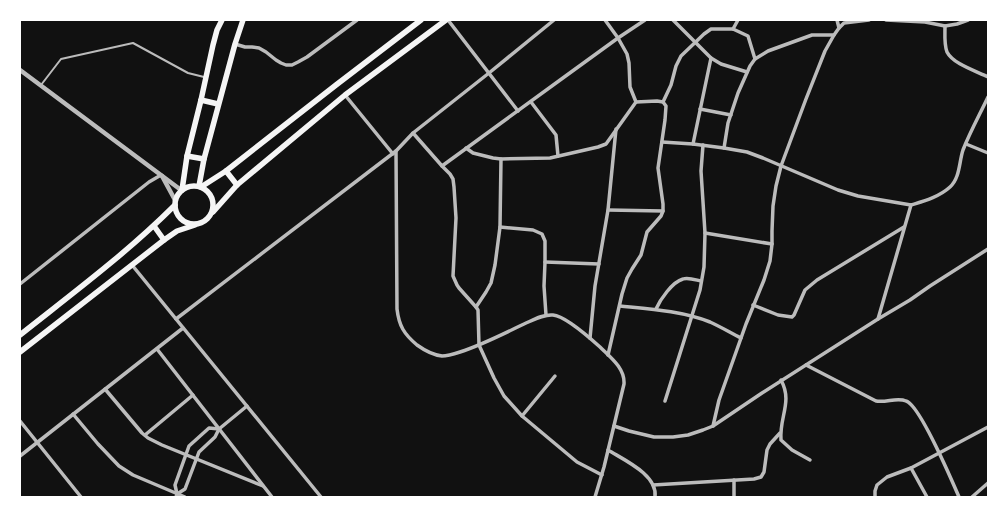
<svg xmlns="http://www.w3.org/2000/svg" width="1008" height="517" font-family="'Work Sans',sans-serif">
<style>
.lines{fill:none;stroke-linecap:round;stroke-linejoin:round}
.service{stroke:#bcbcbc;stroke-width:2}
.minor{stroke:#bcbcbc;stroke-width:3.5}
.tertiary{stroke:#bcbcbc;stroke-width:4.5}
.primary{stroke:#f5f5f5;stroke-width:5.5}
</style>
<rect width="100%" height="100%" fill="#111"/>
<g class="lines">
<polyline class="service" points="41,85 61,59 133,43 188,73 204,77"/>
<g class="minor">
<polyline points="448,20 518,111"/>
<polyline points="605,20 618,38 627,54 629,63 630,87 636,102 657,101 663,102 666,106 665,120 658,168 663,204 663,211 661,216 647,232 641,255 632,269 627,278 622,294 608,355"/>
<polyline points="673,20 711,58 721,64 747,72"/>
<polyline points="837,20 839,28"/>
<polyline points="886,20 925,22 945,26 957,24 968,20"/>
<path d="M945 26C945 34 944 44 947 52 953 64 976 71 988 77"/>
<polyline points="733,29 738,20"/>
<polyline points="235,44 245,47 252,47 259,48 266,52 276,60 281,63 286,65 292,65 298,62 307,57 357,20"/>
<polyline points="345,95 393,154"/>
<polyline points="531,102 556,135 558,156"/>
<polyline points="663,102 671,85 676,66 681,56 704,34 711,29 733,29 748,36 755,59"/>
<polyline points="700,109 731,115"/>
<polyline points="413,133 442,166 567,75 618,38 645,20"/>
<polyline points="662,142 693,144 724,148 747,152 763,158 838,190 858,196 911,205"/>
<polyline points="693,144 711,58"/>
<polyline points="966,144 988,153"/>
<polyline points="466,148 473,153 493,158 501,159 550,158 598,147 606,144 636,102"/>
<polyline points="724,148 728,123 738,93 750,66 755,59 768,51 812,35 834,35"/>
<path d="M396 151 397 309C399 326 404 334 417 345 424 350 433 355 442 356 448 356 454 354 460 352 482 345 503 334 524 324 533 320 543 314 553 315 565 316 590 338 600 347 610 357 625 368 624 384L604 467 595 497"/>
<polyline points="442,166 450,174 453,179 454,187 456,218 453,276 457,285 459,288 476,307 478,310 479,345 494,378 504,396 522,416 577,462 602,475"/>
<polyline points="608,210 663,211"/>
<polyline points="500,227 533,230 542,234 545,241 545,262 544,286 546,315"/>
<polyline points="705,233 772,244"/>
<polyline points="545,262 599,264"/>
<polyline points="132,265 321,497"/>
<polyline points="20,284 149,182 161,175"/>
<polyline points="753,305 778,315 792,317 794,315 805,290 817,280 904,227"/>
<path d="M620 306C650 309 682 311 710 322 721 327 731 333 741 338"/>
<polyline points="476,307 486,292 491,283 495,265 500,227 501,159"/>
<path d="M656 309C660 300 672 282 683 279 688 277 696 280 701 281"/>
<polyline points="176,319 396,151 413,133 489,73 554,20"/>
<path d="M878 319 911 205C924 201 939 197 950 187 960 178 959 162 963 150 970 132 980 114 988 97"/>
<polyline points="590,338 595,286 608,210 616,129"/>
<polyline points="157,349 272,497"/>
<path d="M806 365 876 401C886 403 897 397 906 401 920 405 952 481 959 497"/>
<path d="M781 380C793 402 779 417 781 440L792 450 810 460"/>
<polyline points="105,389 142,433 148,438 162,445 263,486"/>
<polyline points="665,401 700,290 704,267 705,233 701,171 703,145"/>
<polyline points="73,414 98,444 119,466 133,475 185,497"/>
<polyline points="522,416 555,376"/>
<polyline points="20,421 81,497"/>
<polyline points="614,426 629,431 654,437 673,437 688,435 703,430 713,426 762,393 878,319 910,300 930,286 988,249"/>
<polyline points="713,426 719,400 746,324 764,280 770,261 772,244 772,231 773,206 776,186 781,166 806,99 825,51 834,35 839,28 844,23 869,20"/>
<polyline points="145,435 193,395"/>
<path d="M608 450C624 460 658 475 655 497"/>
<polyline points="20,456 183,328"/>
<polyline points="911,468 927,497"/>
<polyline points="734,480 734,497"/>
<polyline points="653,485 754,479 761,477 764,472 767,450 770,444 780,433"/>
<polyline points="177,494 185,489 199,452 215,437 219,429 247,406"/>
<polyline points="176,497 177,494 175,485 189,446 209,428 219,429"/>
<polyline points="875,497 875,491 877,485 887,477 911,468 988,427"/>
<polyline points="972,497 988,483"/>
</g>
<g class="tertiary">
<polyline points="20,70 181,190"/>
<polyline points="162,176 175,200"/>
</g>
<g class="primary">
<polyline points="201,100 218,104"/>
<polyline points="187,156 204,159"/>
<polyline points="226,171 237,185"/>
<circle cx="194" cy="205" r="19"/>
<polyline points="199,186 204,159 235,44 243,20"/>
<polyline points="201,187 226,171 336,85 421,20"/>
<polyline points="182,190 187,156 201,100 213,45 217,30 222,20"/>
<polyline points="213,212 237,185 345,95 446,20"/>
<polyline points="154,226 164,240"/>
<path d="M20 335C73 293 127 253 175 205"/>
<polyline points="20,352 164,240 177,231 195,225"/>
</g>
</g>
<rect width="1008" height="517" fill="none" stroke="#ffffff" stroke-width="42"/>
</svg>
